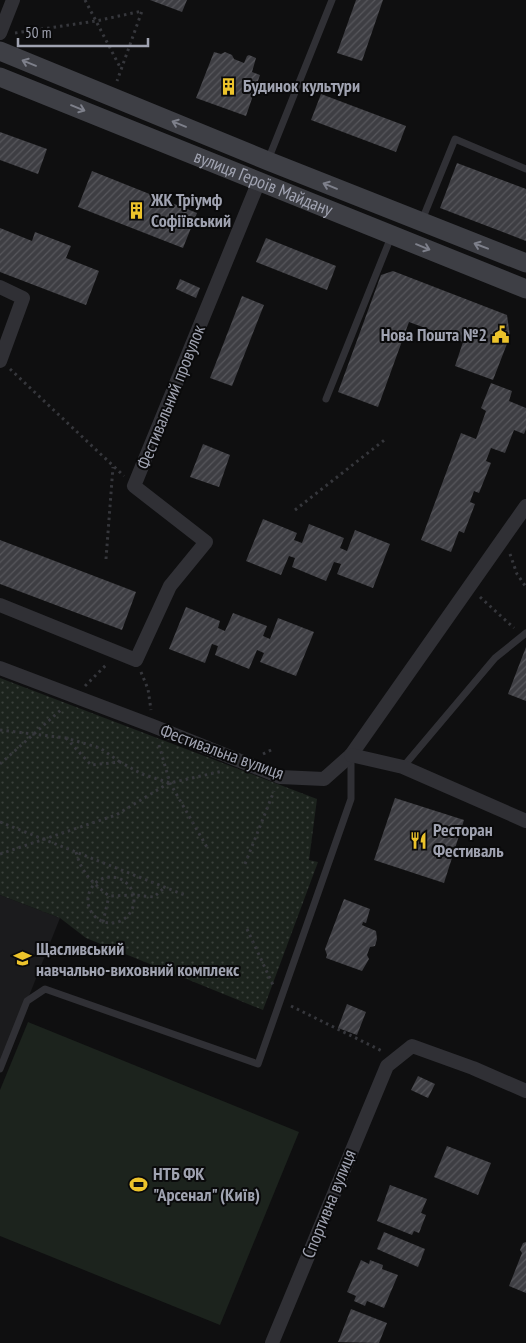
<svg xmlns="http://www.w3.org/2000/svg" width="526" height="1343" font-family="'PT Sans Narrow',sans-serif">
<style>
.built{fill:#1b1b1d}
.green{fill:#1c231d}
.park{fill:url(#park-dots)}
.building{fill:url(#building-hatch)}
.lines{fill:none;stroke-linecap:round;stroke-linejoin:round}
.path{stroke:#36373c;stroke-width:3;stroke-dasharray:2.5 4;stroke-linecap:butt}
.lane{stroke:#303035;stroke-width:7}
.street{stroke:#303035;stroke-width:14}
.secondary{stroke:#3e3f45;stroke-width:19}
.oneway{stroke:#7e808b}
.labels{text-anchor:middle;stroke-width:4;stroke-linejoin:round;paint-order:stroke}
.poi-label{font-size:18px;font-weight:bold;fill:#a0a3b1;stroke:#0a0a0b;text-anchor:start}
.street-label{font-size:18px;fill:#a0a3b1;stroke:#0a0a0b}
</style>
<defs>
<pattern id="park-dots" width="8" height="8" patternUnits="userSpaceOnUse" patternTransform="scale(1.25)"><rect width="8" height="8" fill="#1c231d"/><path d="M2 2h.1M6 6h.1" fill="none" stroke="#3a403b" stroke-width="1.8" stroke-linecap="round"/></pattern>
<pattern id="building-hatch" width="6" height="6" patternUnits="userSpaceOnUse" patternTransform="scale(1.25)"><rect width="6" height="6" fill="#3e3e43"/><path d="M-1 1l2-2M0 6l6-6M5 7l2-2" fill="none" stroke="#57575c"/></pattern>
</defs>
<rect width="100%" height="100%" fill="#0f0f10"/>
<polygon class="built" points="0,895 60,918 0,1069"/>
<polygon class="green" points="28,1022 299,1132 220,1325 0,1236 0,1090"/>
<polygon class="park" points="0,678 317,799 309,860 318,862 263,1010 86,938 60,918 0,895"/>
<g class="building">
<polygon points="150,0 187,0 182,12"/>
<polygon points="356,0 383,0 362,61 337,53"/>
<polygon points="214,52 221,54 225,52 232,55 234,59 244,63 247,56 249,55 256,58 252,72 260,75 246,116 196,98"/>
<polygon points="321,94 406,126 396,152 311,120"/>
<polygon points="0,132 47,149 38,174 0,160"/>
<polygon points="457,163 526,189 526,241 440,208"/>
<polygon points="92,171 197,213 183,248 78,207"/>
<polygon points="0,228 32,241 35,232 71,246 66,258 99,271 86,305 0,272"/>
<polygon points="266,238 336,266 327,290 256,262"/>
<polygon points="393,271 507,315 510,336 493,380 455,366 463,342 409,322 378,407 338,392 381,275"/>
<polygon points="180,279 200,288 196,298 176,289"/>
<polygon points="242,296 264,305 232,386 210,378"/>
<polygon points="491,383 512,391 509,401 526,408 526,429 524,434 514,430 505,453 491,448 486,461 491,463 479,493 474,491 470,502 475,504 464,533 459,531 451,552 421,540 461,433 476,439 486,411 481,408"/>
<polygon points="203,444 230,455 219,487 190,477"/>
<polygon points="263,519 297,533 294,540 302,543 309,524 344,538 340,548 347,551 355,530 390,544 373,588 337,574 341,564 334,562 326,581 292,567 295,558 289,556 281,575 246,561"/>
<polygon points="0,540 136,592 122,630 0,584"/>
<polygon points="186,607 220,621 218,628 225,631 233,613 267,626 263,636 270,639 278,618 314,632 296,676 260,662 264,653 257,650 249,669 215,655 218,646 212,644 205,663 169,649"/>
<polygon points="526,647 526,701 508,694"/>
<polygon points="395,798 464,820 444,883 374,860"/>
<polygon points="344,899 370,909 366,923 363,922 362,925 376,931 377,939 375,946 370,947 367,955 369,959 362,971 326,958 327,955 325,949"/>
<polygon points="347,1004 366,1012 357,1035 338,1028"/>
<polygon points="418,1076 435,1084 428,1098 411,1090"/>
<polygon points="447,1146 491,1163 478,1195 434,1177"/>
<polygon points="390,1185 427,1199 421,1213 426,1215 419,1233 414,1231 412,1235 377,1221"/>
<polygon points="384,1232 425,1249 418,1267 377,1249"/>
<polygon points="526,1242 526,1293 509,1286 522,1253 520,1250 523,1243"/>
<polygon points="361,1260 369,1264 370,1260 383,1265 382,1269 398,1275 384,1308 367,1301 365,1306 354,1301 356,1296 347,1292"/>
<polygon points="351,1309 387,1323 379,1343 338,1342"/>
</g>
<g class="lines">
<g class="path">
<polyline points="85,0 121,69"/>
<polyline points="15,33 96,21 142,11 117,81"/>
<polyline points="10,369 124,476"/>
<polyline points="295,510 387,438"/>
<polyline points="510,554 517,574 526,587"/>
<polyline points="106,559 113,467"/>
<polyline points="480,597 514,628"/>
<polyline points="141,672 148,689 151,710"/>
<polyline points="85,686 107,664"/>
<polyline points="0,730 66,738 100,748 120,762"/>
<polyline points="66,738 91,765 120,762 142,774 170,783 223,771"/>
<polyline points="159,745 170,783 208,849"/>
<polyline points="263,754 273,749"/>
<polyline points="0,764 63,708"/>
<polyline points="0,822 187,896"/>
<path d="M76 852C82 874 92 882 109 896L134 895 154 897 165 887"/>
<polyline points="0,854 116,815 169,783"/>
<polyline points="245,864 274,791"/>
<circle cx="111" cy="900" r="23"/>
<polyline points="103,922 109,896"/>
<polyline points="247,929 273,985"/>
<polyline points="291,1006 382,1051"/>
</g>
<g class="lane">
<polyline points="268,160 332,0"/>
<polyline points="422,220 455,139 526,169"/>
<polyline points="326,399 391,237"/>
<polyline points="403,767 495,658 526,633"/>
<polyline points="0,1069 27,1001 45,989 258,1064 351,799 351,755"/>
</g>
<g class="street">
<polyline points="0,33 13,0"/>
<polyline points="0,287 23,298 0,361"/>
<polyline points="0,605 136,660 170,586 206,542 134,486 259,181"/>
<polyline points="0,668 153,726 280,777 324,779 351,755 526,506"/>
<polyline points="351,755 403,767 526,821"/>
<polyline points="272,1343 387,1066 412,1046 473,1068 526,1091"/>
</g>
<g class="secondary">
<polyline points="0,51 268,161 526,263"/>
<path id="s1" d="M0 77 526 289"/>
</g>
</g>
<defs><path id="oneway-shaft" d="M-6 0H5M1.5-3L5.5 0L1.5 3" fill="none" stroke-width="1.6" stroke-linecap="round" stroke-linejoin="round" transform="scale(1.25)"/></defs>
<g class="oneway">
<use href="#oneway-shaft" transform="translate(29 63) rotate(-158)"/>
<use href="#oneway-shaft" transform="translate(78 108) rotate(22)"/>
<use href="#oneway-shaft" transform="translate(179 124) rotate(-158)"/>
<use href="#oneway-shaft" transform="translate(330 186) rotate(-158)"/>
<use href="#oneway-shaft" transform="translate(481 246) rotate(-159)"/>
<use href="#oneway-shaft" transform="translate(423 247) rotate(22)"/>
</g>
<defs>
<symbol id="building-bare" viewBox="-9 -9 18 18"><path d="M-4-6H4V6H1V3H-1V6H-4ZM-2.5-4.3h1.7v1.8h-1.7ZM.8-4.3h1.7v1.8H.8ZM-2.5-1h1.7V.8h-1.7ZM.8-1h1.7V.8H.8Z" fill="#ecc32b" stroke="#0a0a0b" stroke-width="2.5" paint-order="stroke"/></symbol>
<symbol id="civic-bare" viewBox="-9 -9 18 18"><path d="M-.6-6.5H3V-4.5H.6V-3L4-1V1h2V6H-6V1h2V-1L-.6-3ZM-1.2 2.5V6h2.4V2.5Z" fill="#ecc32b" stroke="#0a0a0b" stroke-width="2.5" paint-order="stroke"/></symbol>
<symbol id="restaurant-bare" viewBox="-9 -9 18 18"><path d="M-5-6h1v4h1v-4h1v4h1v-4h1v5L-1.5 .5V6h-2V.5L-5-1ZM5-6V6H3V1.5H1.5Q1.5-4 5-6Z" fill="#ecc32b" stroke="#0a0a0b" stroke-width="2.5" paint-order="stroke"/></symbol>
<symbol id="school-bare" viewBox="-9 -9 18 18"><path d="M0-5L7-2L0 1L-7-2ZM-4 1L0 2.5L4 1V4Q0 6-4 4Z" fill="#ecc32b" stroke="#0a0a0b" stroke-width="2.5" paint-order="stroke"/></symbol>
<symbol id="stadium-bare" viewBox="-9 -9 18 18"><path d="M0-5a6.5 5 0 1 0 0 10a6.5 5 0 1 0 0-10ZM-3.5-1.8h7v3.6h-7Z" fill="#ecc32b" stroke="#0a0a0b" stroke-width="2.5" paint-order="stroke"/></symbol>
</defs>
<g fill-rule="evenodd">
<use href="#building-bare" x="216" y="74" width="25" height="25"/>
<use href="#building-bare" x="124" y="198" width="25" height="25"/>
<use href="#civic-bare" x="488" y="322" width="25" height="25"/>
<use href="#restaurant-bare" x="406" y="828" width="25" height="25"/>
<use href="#school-bare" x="10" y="946" width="25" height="25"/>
<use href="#stadium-bare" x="126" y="1172" width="25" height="25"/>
</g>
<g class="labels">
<g class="poi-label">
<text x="243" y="92">Будинок культури</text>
<text x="151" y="206">ЖК Тріумф<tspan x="151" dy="21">Софіївський</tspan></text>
<text x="487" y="341" text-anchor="end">Нова Пошта №2</text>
<text x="433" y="836">Ресторан<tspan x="433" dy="21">Фестиваль</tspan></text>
<text x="36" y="955">Щасливський<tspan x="36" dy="21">навчально-виховний комплекс</tspan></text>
<text x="153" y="1180">НТБ ФК<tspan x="153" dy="21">"Арсенал" (Київ)</tspan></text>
</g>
<g class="street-label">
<text dy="6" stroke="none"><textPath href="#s1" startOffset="284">вулиця Героїв Майдану</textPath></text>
<text transform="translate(171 397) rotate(-68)" y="6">Фестивальний провулок</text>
<text transform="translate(222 752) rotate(20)" y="6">Фестивальна вулиця</text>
<text transform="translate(329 1204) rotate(-68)" y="6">Спортивна вулиця</text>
</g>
</g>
<path d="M18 38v8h130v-8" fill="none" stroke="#a0a3b1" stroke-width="2.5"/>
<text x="25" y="38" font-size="15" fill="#a0a3b1" stroke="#0a0a0b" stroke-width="4" paint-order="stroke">50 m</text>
</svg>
